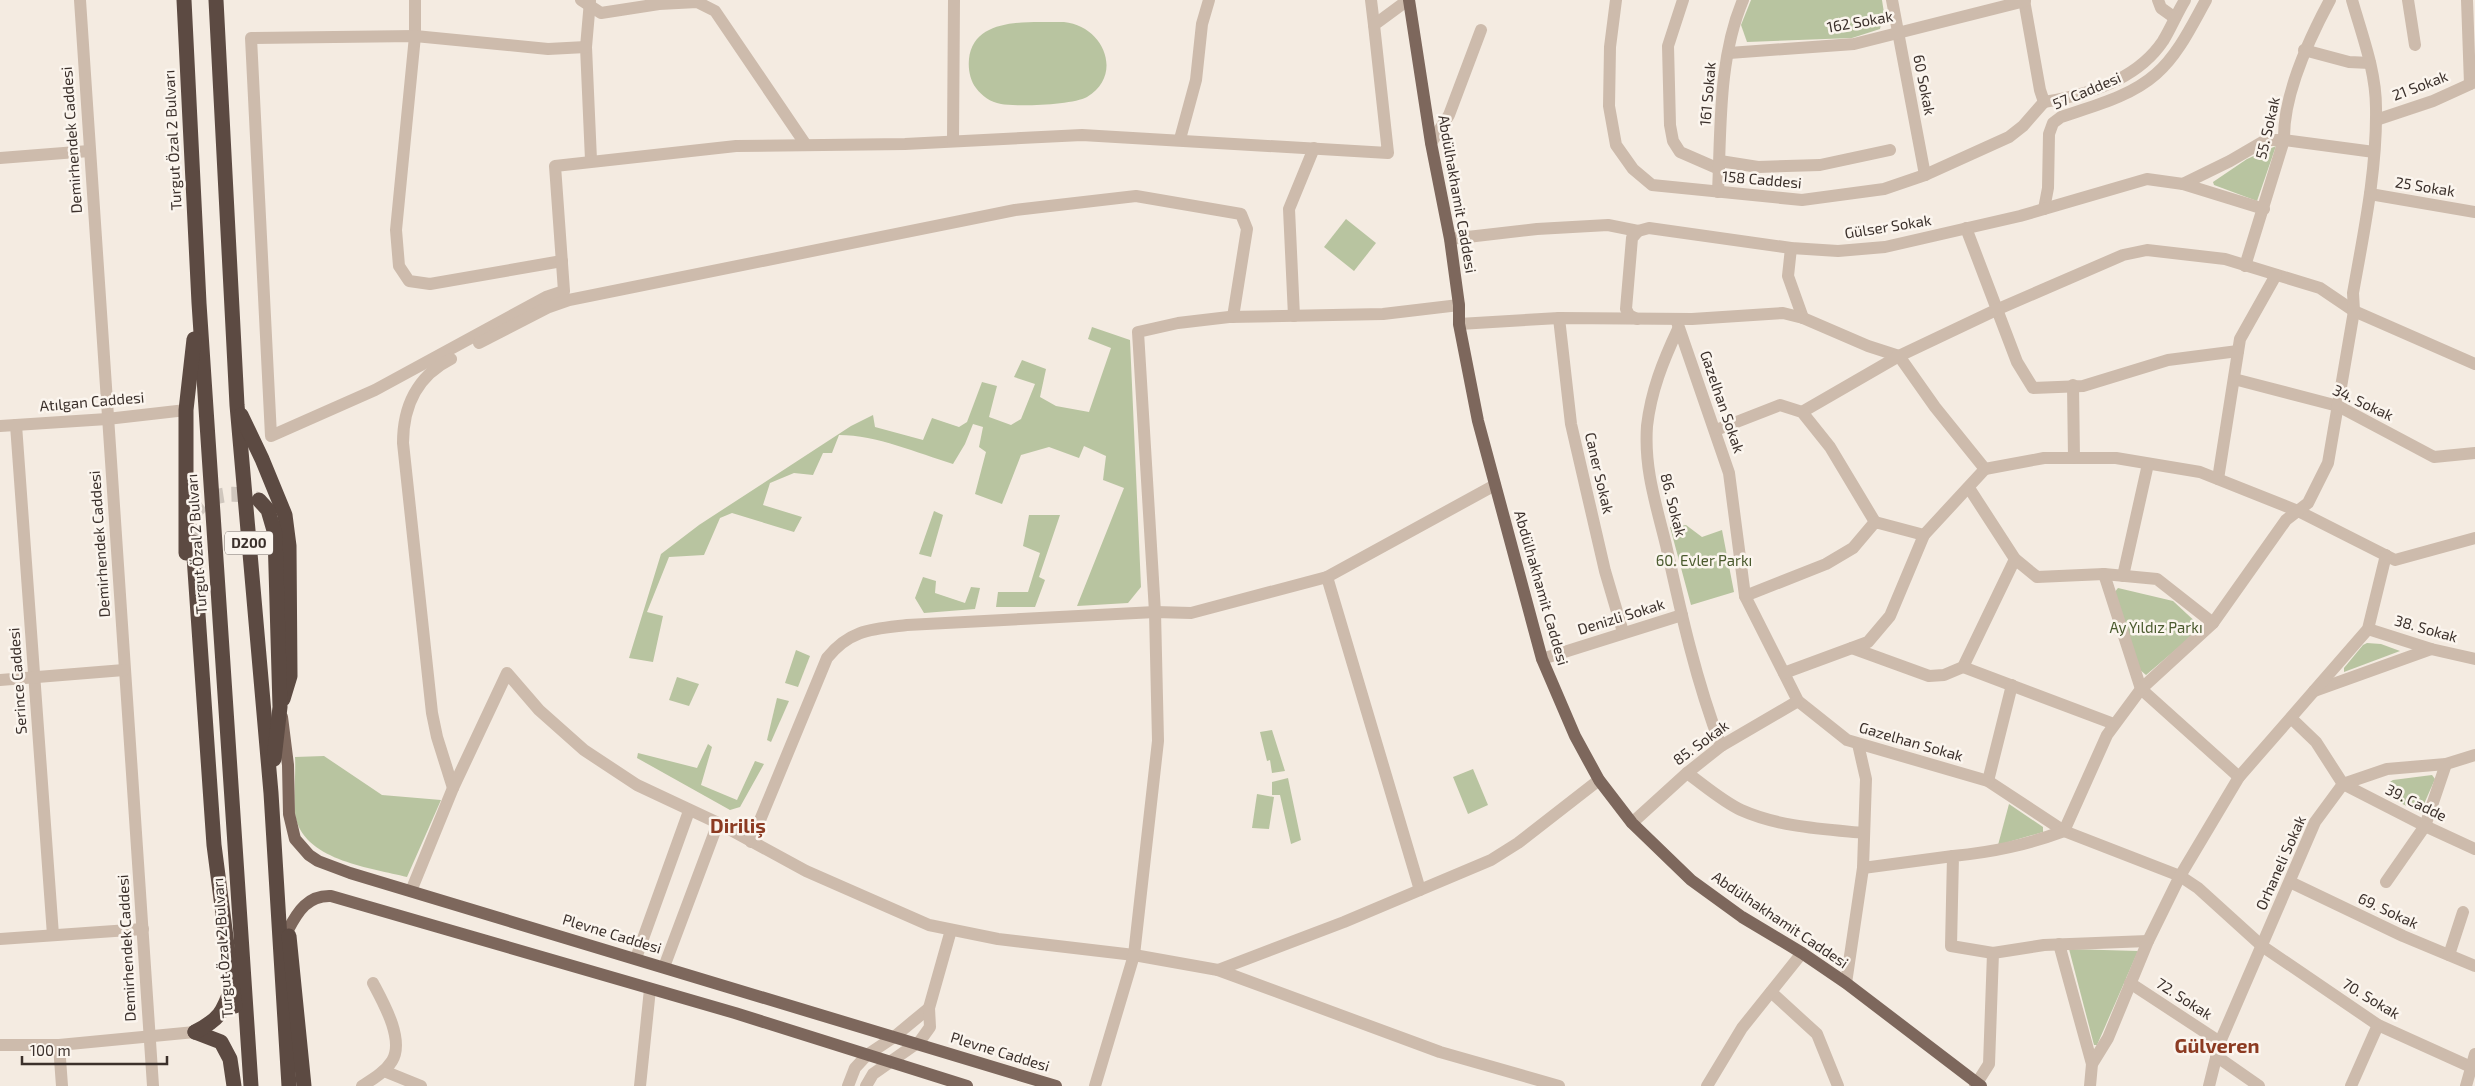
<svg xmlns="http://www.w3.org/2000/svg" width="2475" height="1086" font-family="'Exo 2',sans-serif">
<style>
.green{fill:#b8c4a0}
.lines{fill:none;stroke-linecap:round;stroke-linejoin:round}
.highway-tunnel{stroke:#cfc6bd;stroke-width:15;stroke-dasharray:15 8;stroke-linecap:butt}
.minor{stroke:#cdbbac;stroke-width:12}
.major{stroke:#7d675c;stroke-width:12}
.highway{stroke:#5c4a42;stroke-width:15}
.labels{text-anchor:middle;stroke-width:5;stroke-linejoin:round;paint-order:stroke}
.shield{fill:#fbf5ee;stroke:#756b66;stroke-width:1}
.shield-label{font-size:14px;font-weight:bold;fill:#3b302b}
.street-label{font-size:15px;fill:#3b302b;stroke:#fbf5ee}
.park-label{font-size:15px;fill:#4a5a2e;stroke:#fbf5ee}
.district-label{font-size:20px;font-weight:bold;fill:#8c3b22;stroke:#fbf5ee}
</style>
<rect width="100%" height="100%" fill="#f4ebe1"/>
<g class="green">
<polygon points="1751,0 1882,0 1884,13 1880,29 1852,38 1747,42 1741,25"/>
<path d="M1064 22C1104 26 1124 75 1087 97 1073 105 1017 107 1001 104 990 102 982 96 976 88 970 80 968 69 969 59 974 15 1033 23 1064 22Z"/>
<polygon points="2276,146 2257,201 2214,185 2213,182 2247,159"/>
<polygon points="1346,219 1376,243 1354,271 1324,247"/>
<path d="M1092 327 1130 340 1141 587 1128 603 1077 606 1124 488 1103 480 1106 456 1084 446 1079 458 1049 447 1021 455 1002 504 975 494 986 452 979 447 983 427 973 424 965 444 953 464C917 453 877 435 839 435L832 453H823L813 475 794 473 770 483 763 505 802 517 794 532 732 513 720 518 704 555 669 557 647 612 663 616 653 662 629 658 661 554 699 525 851 426 873 415 875 427 923 440 932 418 959 427 967 422 982 382 997 386 989 417 1011 425 1021 419 1035 384 1014 377 1022 360 1046 369 1040 397 1056 406 1089 412 1111 348 1088 339Z"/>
<polygon points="934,511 943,515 931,557 919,554"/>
<polygon points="1029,515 1060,515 1039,577 1045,580 1035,607 996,607 998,592 1028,592 1040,553 1023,546"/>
<polygon points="1686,525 1702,537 1722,530 1734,592 1691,605 1670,527"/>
<polygon points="923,577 936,581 935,593 965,603 971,587 980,588 975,609 924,613 915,598"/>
<polygon points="2118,588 2173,601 2200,626 2200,629 2146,675 2139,669 2114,593"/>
<polygon points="2367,643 2381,644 2400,651 2344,672 2344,668 2363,645"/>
<polygon points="796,650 810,656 798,687 785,683"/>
<polygon points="677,677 699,684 689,706 669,700"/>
<polygon points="777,698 789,701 771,742 767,740"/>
<polygon points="1272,730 1285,771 1272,773 1270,760 1267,761 1260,732"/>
<polygon points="708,744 712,747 701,785 737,800 755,761 764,764 740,807 730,810 637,758 638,753 697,768"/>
<path d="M324 756 382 795 441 800 407 877C372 868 307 861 296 819 293 808 296 771 295 757Z"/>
<polygon points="1473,769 1488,805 1468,814 1453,777"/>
<polygon points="2432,775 2435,779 2420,813 2389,797 2387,789 2388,783 2393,780"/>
<polygon points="1288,778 1301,840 1291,844 1280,795 1272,795 1272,782"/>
<polygon points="1257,794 1274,797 1269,829 1252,828"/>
<polygon points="2009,804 2043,827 2043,832 1998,845"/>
<polygon points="2069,949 2138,951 2097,1045 2094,1045"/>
</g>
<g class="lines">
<path class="highway-tunnel" d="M193 539C192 532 192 523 194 516 202 493 237 490 256 499"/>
<g class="minor">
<polyline points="80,0 153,1086"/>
<polyline points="415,0 415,36 396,230 399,266 409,281 430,284 562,261"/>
<polyline points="581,0 601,13 659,4 697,2 715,11 806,145"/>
<polyline points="1371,0 1374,25"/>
<polyline points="1616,0 1610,47 1609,106 1616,145 1633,169 1652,185 1802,200 1884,189 1925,175 2009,137 2023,126 2044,102"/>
<polyline points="1683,0 1668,46 1670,125 1673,141 1680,152 1719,169"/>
<polyline points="1892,0 1925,175"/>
<polyline points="2024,0 2040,90 2044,102"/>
<polyline points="2158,0 2161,8 2175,18"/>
<polyline points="2408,0 2415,45"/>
<polyline points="2467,0 2470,84"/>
<polyline points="590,1 586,47 591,160"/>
<polyline points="586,47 548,49 415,36 251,38 271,436 375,390 546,297 564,291 555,166 736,146 905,144 1082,135 1388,153 1374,25 1408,0"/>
<polyline points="2304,50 2349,62 2370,63"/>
<polyline points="1729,53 1854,44 2025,1"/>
<path d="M2044 102C2088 95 2137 80 2163 41 2171 28 2177 13 2185 0"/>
<polyline points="2376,120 2433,101 2475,82"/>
<polyline points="1180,139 1196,80 1202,24 1209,0"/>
<polyline points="953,141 954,0"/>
<polyline points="1431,143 1449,115 1481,30"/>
<polyline points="0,158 89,151"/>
<polyline points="1720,161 1758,167 1820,165 1890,150"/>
<polyline points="2183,184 2230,161 2266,140 2284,140 2374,152"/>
<path d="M1718 192C1721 129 1718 59 1743 0"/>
<polyline points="2370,194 2475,212"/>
<path d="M2044 209 2048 188 2049 134 2053 123 2061 117C2093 106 2130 97 2156 74 2178 55 2192 25 2206 0"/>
<polyline points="1966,228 2017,362 2033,388 2083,386 2168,360 2238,351"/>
<polyline points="1450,239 1537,229 1608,225 1638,231 1649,228 1791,248 1838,251 1885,247 2020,216 2147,179 2183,184 2264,209"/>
<polyline points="1791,248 1788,276 1803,318"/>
<path d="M2245 266 2284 140C2283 95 2309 39 2330 0"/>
<polyline points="1294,316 1289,209 1314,148"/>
<polyline points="1559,318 1571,424 1605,571 1623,632"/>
<polyline points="1637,319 1629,315 1626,309 1632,238 1638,231"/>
<polyline points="1676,319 1729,473 1745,596 1798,701 1847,740 1988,781 2064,831 2180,876 2198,888 2262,946 2378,1025 2471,1067"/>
<polyline points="1459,324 1559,318 1692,319 1783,313 1803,318 1868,346 1899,356 1935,407 1985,469 2044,458 2116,458 2200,472 2298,511 2395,560 2475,538"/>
<path d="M1678 329C1663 361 1651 391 1647 426 1644 469 1656 504 1666 545 1681 613 1696 681 1721 746"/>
<polyline points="479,343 549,307 569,300 1015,210 1136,196 1241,214 1247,229 1233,317"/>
<path d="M451 359C417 376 403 407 403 443L432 713 437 737 453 788"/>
<polyline points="2234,379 2338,406 2434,457 2475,453"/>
<polyline points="2073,385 2074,458"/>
<polyline points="1802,412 1899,356 1996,310 2123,255 2147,250 2225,259 2320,288 2354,311 2475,364"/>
<polyline points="16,425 53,935"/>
<polyline points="0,426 107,419 186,410"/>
<polyline points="1716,430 1780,405 1802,412 1830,447 1875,522"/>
<polyline points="2218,479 2240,339 2276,275"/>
<polyline points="1969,488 2015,559 2037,577 2104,574 2157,579 2213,623"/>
<polyline points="2104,574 2141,689 2239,777"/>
<polyline points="2123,576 2148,464"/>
<polyline points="1327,577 1420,890"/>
<polyline points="1745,596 1826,564 1853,548 1875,522 1924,535 1985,469"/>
<polyline points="2368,629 2431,649 2475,659"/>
<polyline points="1852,648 1929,676 1944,675 1963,667 2015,559"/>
<polyline points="1542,659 1682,615"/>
<polyline points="1963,667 2114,724"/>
<polyline points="1784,673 1868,642 1890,616 1924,535"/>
<polyline points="0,680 124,670"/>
<polyline points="2314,691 2431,649"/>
<polyline points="2291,718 2316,742 2343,784 2425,826 2475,849"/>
<path d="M1687 773C1704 785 1722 801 1741 810 1779 827 1822 829 1864 833"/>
<polyline points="1988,781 2012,685"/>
<polyline points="1632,823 1687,773 1721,746 1798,701"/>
<path d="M751 842 827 658C850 629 873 629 907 625L1155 612 1191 613 1327 577 1495 485"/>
<polyline points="1863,868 1953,856"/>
<polyline points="2290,882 2403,936 2475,966"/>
<polyline points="2386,882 2425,826 2446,764"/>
<polyline points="411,891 453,788 507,673 539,710 584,750 637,785 718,823 806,871 929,925 998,939 1134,955 1218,970 1440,1052 1559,1086"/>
<polyline points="0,939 143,929"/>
<polyline points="2059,944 2092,1064"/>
<path d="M1993 953 1951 946 1953 856C1994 852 2026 845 2064 831L2107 735 2141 689 2213 623 2286 520 2308 503 2328 463 2354 311 2353 293C2364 231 2377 170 2376 108 2376 71 2362 35 2352 0"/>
<polyline points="2449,955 2463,912"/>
<polyline points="636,958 689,811"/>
<polyline points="664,967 718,823"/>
<polyline points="1218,970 1344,922 1491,860 1518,843 1599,780"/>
<polyline points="1846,983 1863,868 1866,779 1858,744"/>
<polyline points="2130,983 2220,1042"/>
<polyline points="1771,992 1817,1034 1838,1086"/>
<polyline points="0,1045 59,1045 195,1032"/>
<polyline points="59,1045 62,1086"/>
<polyline points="2216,1056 2259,1086"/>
<polyline points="384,1071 421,1086"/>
<path d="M362 1086C373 1079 385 1072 392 1061 405 1040 383 1002 373 983"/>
<polyline points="640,1086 650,989"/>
<polyline points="848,1086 855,1068 867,1055 894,1037 929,1008"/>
<polyline points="866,1086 873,1074 920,1041 930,1027 929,1008 951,930"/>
<polyline points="1095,1086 1134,955 1158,741 1155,612 1138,332 1178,323 1229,317 1383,314 1459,305"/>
<polyline points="1707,1086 1742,1028 1802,953"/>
<polyline points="1975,1086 1989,1064 1993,953 2044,945 2148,941"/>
<polyline points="2090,1086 2092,1064 2108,1038 2148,941 2180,876 2239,777 2368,629 2386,555"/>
<polyline points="2209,1086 2220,1042 2315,822 2343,784 2387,769 2446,764 2475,755"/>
<polyline points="2351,1086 2378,1025"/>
<polyline points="2466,1086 2475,1054"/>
</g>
<g class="major">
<polyline points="1409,0 1431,143 1450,239 1459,305 1459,324 1478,421 1542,659 1575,736 1599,780 1632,823 1691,880 1742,917 1802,953 1846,983 1981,1086"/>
<polyline points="282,717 288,765 289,814 295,839 309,855 318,861 350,873 1056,1086"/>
<path d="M288 930C298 911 308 895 331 896L735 1013 967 1086"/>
</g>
<g class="highway">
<polyline points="184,0 199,303 251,1086"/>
<polyline points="216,0 237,405 271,793 289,1086"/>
<polyline points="241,415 262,459 285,515 289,546 290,676 283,699"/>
<polyline points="259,500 268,510 275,534 280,707 274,759"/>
<polyline points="193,542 214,845 235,1006"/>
<polyline points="186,553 186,410 194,339"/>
<polyline points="289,936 304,1086"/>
<polyline points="195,1032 221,1042 230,1059 234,1086"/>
<path d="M195 1032C220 1019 223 1012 232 987"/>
</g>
</g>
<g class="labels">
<rect class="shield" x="225" y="531.5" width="48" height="23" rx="4"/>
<g class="shield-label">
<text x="249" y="548">D200</text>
</g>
<g class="street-label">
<text transform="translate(1860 22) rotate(-10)" y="5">162 Sokak</text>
<text transform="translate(1924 85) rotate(79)" y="5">60 Sokak</text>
<text transform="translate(2420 86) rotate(-21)" y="5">21 Sokak</text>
<text transform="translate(2087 91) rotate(-23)" y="5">57 Caddesi</text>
<text transform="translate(1708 94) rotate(-85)" y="5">161 Sokak</text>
<text transform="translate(2268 128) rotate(-77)" y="5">55. Sokak</text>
<text transform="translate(72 140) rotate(-94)" y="5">Demirhendek Caddesi</text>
<text transform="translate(173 140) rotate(-93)" y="5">Turgut Özal 2 Bulvarı</text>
<text transform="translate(1762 180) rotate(5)" y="5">158 Caddesi</text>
<text transform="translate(2425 187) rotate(9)" y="5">25 Sokak</text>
<text transform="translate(1457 194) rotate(80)" y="5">Abdülhakhamit Caddesi</text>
<text transform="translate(1888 227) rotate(-9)" y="5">Gülser Sokak</text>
<text transform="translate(92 402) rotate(-5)" y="5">Atılgan Caddesi</text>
<text transform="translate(1722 402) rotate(71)" y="5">Gazelhan Sokak</text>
<text transform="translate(2363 403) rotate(25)" y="5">34. Sokak</text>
<text transform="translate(1599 473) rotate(77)" y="5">Caner Sokak</text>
<text transform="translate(1673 505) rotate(76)" y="5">86. Sokak</text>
<text transform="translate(100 544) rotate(-94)" y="5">Demirhendek Caddesi</text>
<text transform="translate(197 544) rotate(-94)" y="5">Turgut Özal 2 Bulvarı</text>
<text transform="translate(1541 588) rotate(74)" y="5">Abdülhakhamit Caddesi</text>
<text transform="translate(1621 617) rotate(-17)" y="5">Denizli Sokak</text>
<text transform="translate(2426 629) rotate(16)" y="5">38. Sokak</text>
<text transform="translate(18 681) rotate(-94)" y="5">Serince Caddesi</text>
<text transform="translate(1911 742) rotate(16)" y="5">Gazelhan Sokak</text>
<text transform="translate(1701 743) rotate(-36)" y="5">85. Sokak</text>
<text transform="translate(2416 803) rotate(26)" y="5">39. Cadde</text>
<text transform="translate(2281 863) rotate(-66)" y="5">Orhaneli Sokak</text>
<text transform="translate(2388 911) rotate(25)" y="5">69. Sokak</text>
<text transform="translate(1780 920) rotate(34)" y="5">Abdülhakhamit Caddesi</text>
<text transform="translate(612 934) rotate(17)" y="5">Plevne Caddesi</text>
<text transform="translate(127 948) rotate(-93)" y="5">Demirhendek Caddesi</text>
<text transform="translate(223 948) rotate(-94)" y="5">Turgut Özal 2 Bulvarı</text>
<text transform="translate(2184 999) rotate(33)" y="5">72. Sokak</text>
<text transform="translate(2371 999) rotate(31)" y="5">70. Sokak</text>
<text transform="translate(1000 1052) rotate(17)" y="5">Plevne Caddesi</text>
</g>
<g class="park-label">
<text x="1704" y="566">60. Evler Parkı</text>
<text x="2156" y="633">Ay Yıldız Parkı</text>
</g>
<g class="district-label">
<text x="738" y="833">Diriliş</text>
<text x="2217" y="1053">Gülveren</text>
</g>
</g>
<path d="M22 1056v8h145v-8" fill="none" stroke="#3b302b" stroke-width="2.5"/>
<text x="30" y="1056" font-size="15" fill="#3b302b" stroke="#fbf5ee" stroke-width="4" paint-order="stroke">100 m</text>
</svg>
